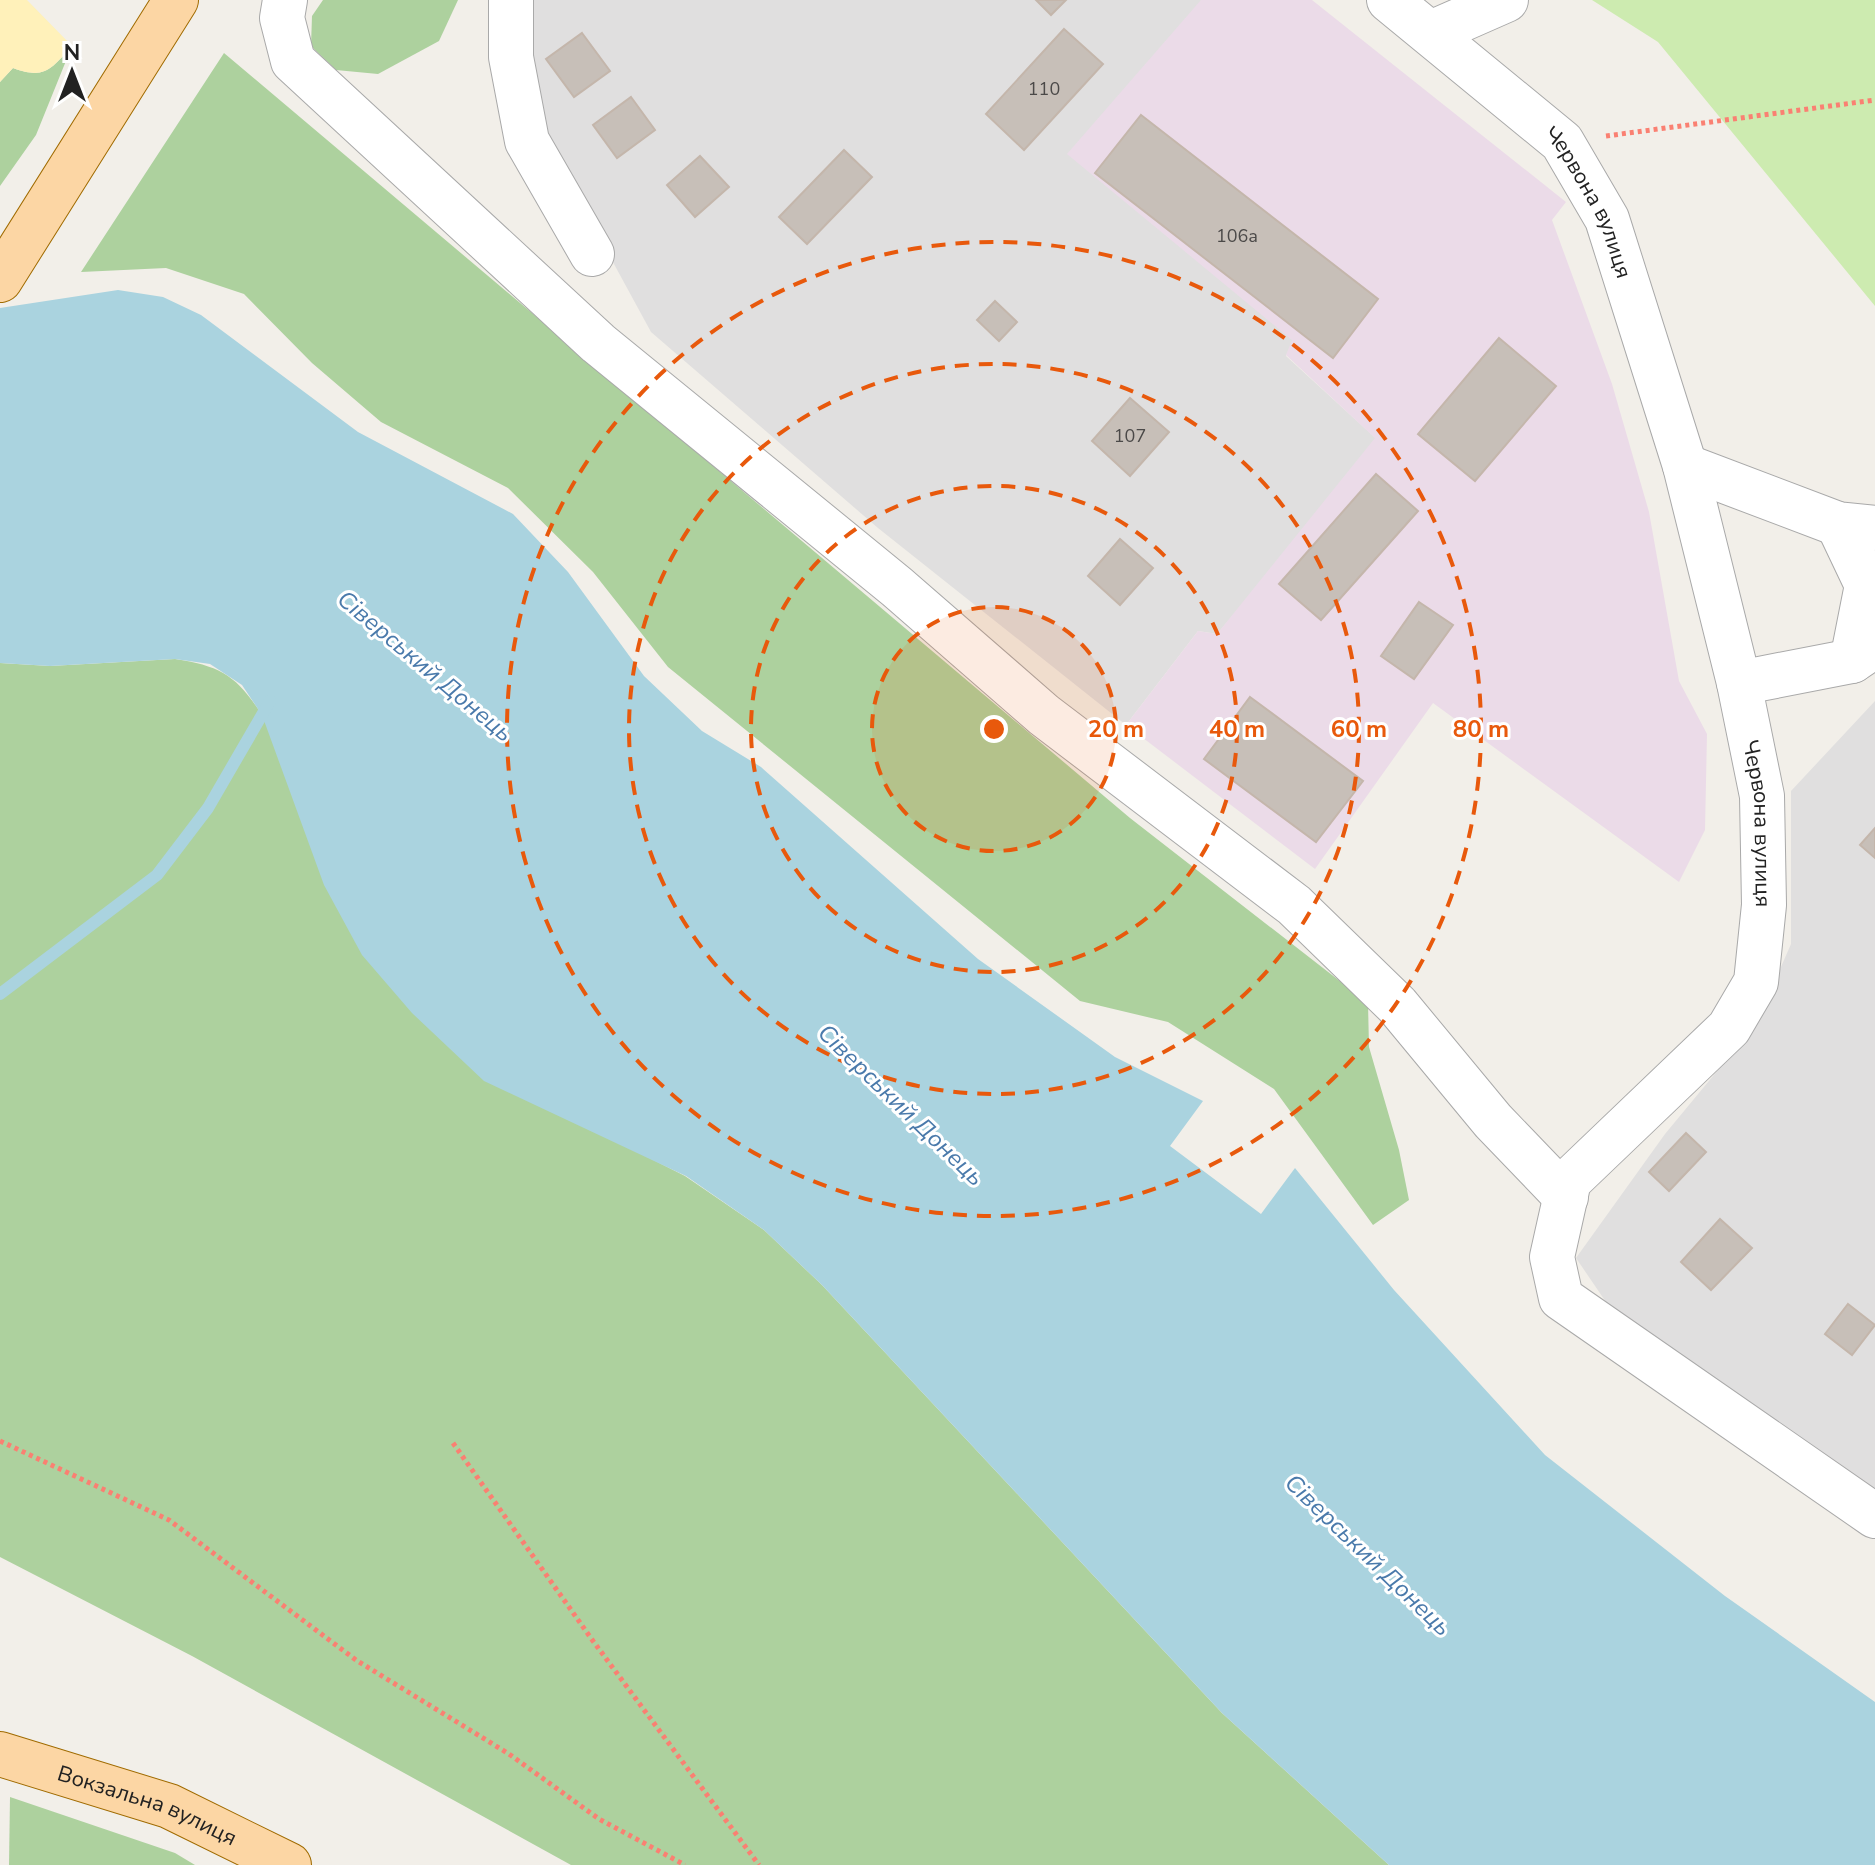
<svg xmlns="http://www.w3.org/2000/svg" width="1875" height="1865" font-family="'Nunito Sans',sans-serif">
<style>
.residential{fill:#e0dfdf}
.industrial{fill:#ebdbe8}
.grass{fill:#cdebb0}
.forest{fill:#add19e}
.sand{fill:#fff1ba}
.water{fill:#aad3df}
.lines{fill:none;stroke-linecap:round;stroke-linejoin:round}
.stream{stroke:#aad3df;stroke-width:12}
.building{fill:#c7bfb8;stroke:#c4b6ab;stroke-width:2}
.minor-casing{stroke:#a9a9a9;stroke-width:46}
.major-casing{stroke:#a06b00;stroke-width:46}
.path{stroke:#fa8072;stroke-width:5;stroke-dasharray:4 4;stroke-linecap:butt}
.minor{stroke:#fff;stroke-width:44}
.major{stroke:#fcd6a4;stroke-width:44}
.ring{fill:none;stroke:#e8590c;stroke-width:4;stroke-dasharray:14 10}
.labels{text-anchor:middle;stroke-width:6;stroke-linejoin:round;paint-order:stroke}
.number-label{font-size:18px;fill:#4b4948}
.street-label{font-size:22px;fill:#222;stroke:#fff}
.water-label{font-size:24px;font-style:italic;fill:#4a7aab;stroke:#fff}
.centre{fill:#e8590c;stroke:#fff;stroke-width:4}
.ring-label{font-size:24px;text-anchor:middle;font-weight:bold;fill:#e8590c;stroke:#fff;stroke-width:6;stroke-linejoin:round;paint-order:stroke}
</style>
<rect width="100%" height="100%" fill="#f2efe9"/>
<g class="residential">
<polygon points="529,0 1201,0 1151,222 1293,340 1286,356 1381,443 1217,634 1198,631 1126,725 878,528 651,332 553,152 526,58"/>
<polygon points="1875,701 1875,1495 1608,1305 1576,1258 1665,1134 1756,1024 1791,944 1791,791"/>
</g>
<polygon class="industrial" points="1201,0 1312,0 1566,202 1552,220 1612,384 1649,512 1679,681 1707,734 1705,830 1679,882 1433,703 1315,869 1126,725 1198,631 1217,634 1375,438 1286,355 1292,340 1067,154"/>
<polygon class="grass" points="1592,0 1875,0 1875,306 1658,42"/>
<g class="forest">
<polygon points="323,0 458,0 439,41 378,74 336,70 311,46 312,16"/>
<path d="M72 46 36 135 0 186V82L13 68C45 80 51 69 72 46Z"/>
<polygon points="224,53 1130,818 1368,1003 1369,1047 1399,1150 1409,1200 1373,1225 1274,1089 1168,1022 1080,1001 668,667 593,572 508,488 381,422 312,363 244,294 166,268 81,272"/>
<path d="M175 659C221 666 237 676 262 715L616 1141 685 1176 764 1230 822 1285 1222 1713 1389 1865H571L192 1656 0 1557V663L50 666Z"/>
<polygon points="10,1797 175,1853 195,1865 9,1865"/>
</g>
<path class="sand" d="M0 0H27L72 46C51 69 45 80 13 68L0 82Z"/>
<polygon class="water" points="118,290 163,297 201,315 358,432 513,514 568,572 644,676 702,731 761,767 978,959 1115,1057 1203,1101 1170,1146 1261,1214 1295,1168 1394,1290 1545,1455 1725,1596 1875,1702 1875,1865 1389,1865 1222,1713 822,1285 764,1230 686,1176 484,1081 412,1013 362,955 324,885 262,715 242,685 210,664 175,659 50,666 0,663 0,308"/>
<g class="lines">
<polyline class="stream" points="0,994 157,875 208,808 270,701"/>
</g>
<g class="building">
<polygon points="1036,0 1066,0 1051,15"/>
<polygon points="1064,29 1103,64 1024,150 986,114"/>
<polygon points="582,33 610,71 574,97 546,59"/>
<polygon points="631,97 655,130 617,158 593,125"/>
<polygon points="1141,115 1378,299 1333,358 1095,173"/>
<polygon points="844,150 872,177 807,244 779,217"/>
<polygon points="700,156 729,187 695,217 667,185"/>
<polygon points="995,301 1017,322 999,341 977,320"/>
<polygon points="1499,338 1556,386 1475,481 1418,434"/>
<polygon points="1130,398 1169,432 1130,476 1092,441"/>
<polygon points="1376,474 1418,511 1321,620 1279,584"/>
<polygon points="1120,539 1153,568 1120,605 1088,576"/>
<polygon points="1419,602 1453,625 1414,679 1381,656"/>
<polygon points="1250,697 1363,781 1316,842 1204,759"/>
<polygon points="1875,828 1875,858 1860,845"/>
<polygon points="1686,1133 1706,1152 1669,1191 1649,1172"/>
<polygon points="1720,1219 1752,1248 1711,1290 1681,1262"/>
<polygon points="1848,1304 1875,1325 1852,1355 1825,1334"/>
</g>
<g class="lines">
<defs>
<g id="minor">
<polyline points="285,0 282,18 293,61 598,343 897,587 1044,715 1294,905 1397,1005 1493,1121 1566,1197"/>
<polyline points="511,0 511,57 527,141 592,254"/>
<path id="s1" d="M1389 0 1562 142 1607 219 1685 466 1739 683 1762 796 1764 905 1756 982 1729 1028 1569 1181 1552 1257 1561 1298 1875 1516"/>
<polyline points="1431,33 1506,0"/>
<polyline points="1685,466 1838,524 1875,528"/>
<polyline points="1838,524 1867,585 1852,661"/>
<polyline points="1739,683 1852,661 1874,646"/>
</g>
<g id="major">
<polyline points="0,280 176,0"/>
<path id="s2" d="M0 1754 169 1806 289 1865"/>
</g>
</defs>
<use href="#minor" class="minor-casing"/>
<use href="#major" class="major-casing"/>
<g class="path">
<polyline points="1606,136 1875,100"/>
<polyline points="0,1441 169,1520 356,1660 509,1754 599,1819 685,1865"/>
<polyline points="453,1443 593,1641 759,1865"/>
</g>
<use href="#minor" class="minor"/>
<use href="#major" class="major"/>
</g>
<circle cx="994" cy="729" r="122" fill="#e8590c" fill-opacity=".12"/>
<g class="ring">
<circle cx="994" cy="729" r="122"/>
<circle cx="994" cy="729" r="243"/>
<circle cx="994" cy="729" r="365"/>
<circle cx="994" cy="729" r="487"/>
</g>
<g class="labels">
<g class="number-label">
<text x="1044" y="95">110</text>
<text x="1237" y="242">106а</text>
<text x="1130" y="442">107</text>
</g>
<g class="street-label">
<text dy="8" stroke="none"><textPath href="#s1" startOffset="290">Червона вулиця</textPath></text>
<text dy="8" stroke="none"><textPath href="#s1" startOffset="938">Червона вулиця</textPath></text>
<text dy="8" stroke="none"><textPath href="#s2" startOffset="156">Вокзальна вулиця</textPath></text>
</g>
<g class="water-label">
<text transform="translate(425 666) rotate(40)" y="8">Сіверський Донець</text>
<text transform="translate(901 1105) rotate(44)" y="8">Сіверський Донець</text>
<text transform="translate(1368 1555) rotate(44)" y="8">Сіверський Донець</text>
</g>
</g>
<circle cx="994" cy="729" r="12" class="centre"/>
<g class="ring-label">
<text x="1116" y="737">20 m</text>
<text x="1237" y="737">40 m</text>
<text x="1359" y="737">60 m</text>
<text x="1481" y="737">80 m</text>
</g>
<g transform="translate(72 72)" stroke="#ffffff" stroke-width="6" paint-order="stroke">
<path d="M0-6L14 30L0 20L-14 30Z" fill="#222222"/>
<text y="-12" font-size="22" font-weight="bold" text-anchor="middle" fill="#222222">N</text>
</g>
</svg>
